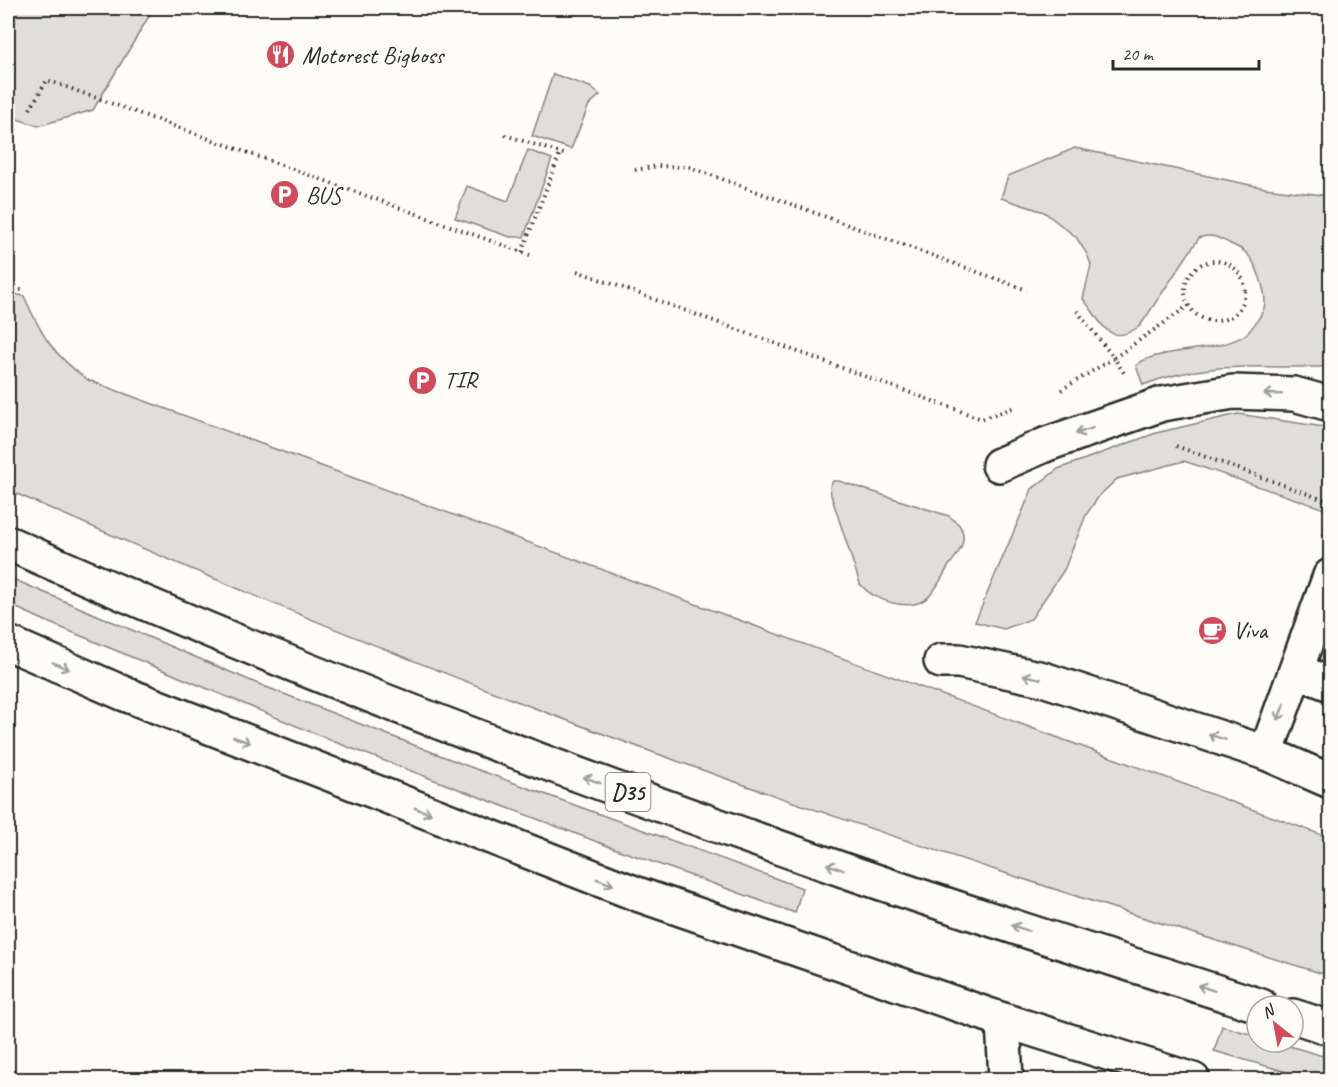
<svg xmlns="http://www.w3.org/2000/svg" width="1338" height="1087" font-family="Caveat,sans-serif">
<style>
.green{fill:#dfdeda;stroke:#858482;stroke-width:1.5}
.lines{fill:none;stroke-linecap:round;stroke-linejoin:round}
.minor-casing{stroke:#2b2b2b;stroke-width:38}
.highway-casing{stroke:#2b2b2b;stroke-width:38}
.path{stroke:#2b2b2b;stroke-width:4;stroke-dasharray:1.5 4.5;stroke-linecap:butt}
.minor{stroke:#fdfcf7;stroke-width:33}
.highway{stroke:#fdfcf7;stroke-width:33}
.oneway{stroke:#9e9e9b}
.labels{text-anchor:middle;stroke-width:4.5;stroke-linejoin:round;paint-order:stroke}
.shield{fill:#fdfcf7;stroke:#6a6a68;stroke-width:1.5}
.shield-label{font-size:22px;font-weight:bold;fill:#2b2b2b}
.poi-label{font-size:24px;fill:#2b2b2b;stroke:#fdfcf7;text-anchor:start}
</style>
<rect width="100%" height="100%" fill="#fdfcf7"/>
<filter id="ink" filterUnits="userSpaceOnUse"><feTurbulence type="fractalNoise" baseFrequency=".0167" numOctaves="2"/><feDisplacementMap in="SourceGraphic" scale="12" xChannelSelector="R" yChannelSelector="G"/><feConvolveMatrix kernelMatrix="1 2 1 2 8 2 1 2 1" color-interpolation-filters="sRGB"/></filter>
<g filter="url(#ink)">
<g class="green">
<polygon points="8,8 154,8 93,110 38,126 8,116"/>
<polygon points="553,74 590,87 600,95 589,105 571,149 532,136"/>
<path d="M1075 148 1265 188 1330 196V365L1321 367C1259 368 1203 361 1143 385L1136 366C1150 348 1222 353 1246 334 1252 329 1261 316 1264 308 1268 294 1256 261 1245 252 1241 248 1234 246 1229 243 1219 238 1210 233 1199 238L1140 326C1107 349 1103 322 1083 299L1091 265 1087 254 1076 237 1044 212 1001 198 1008 176Z"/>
<polygon points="528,150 552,159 524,237 510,237 455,218 467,186 508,201"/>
<path d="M8 293 24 296C42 336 52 354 88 380L1330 838V976C1116 910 902 842 691 766 459 683 232 588 8 490Z"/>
<polygon points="1238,414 1330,428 1330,511 1184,461 1117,479 1099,496 1086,515 1064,570 1031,619 1004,629 975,622 1032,489 1058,469 1156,433"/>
<path d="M833 481H839L949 516C955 521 962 525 963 534 965 546 955 558 948 567 942 577 936 591 927 598 909 613 873 600 860 584L831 495 830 486Z"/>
<polygon points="8,577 256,683 465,765 802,888 795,913 608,846 335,742 50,623 8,604"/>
<polygon points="1222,1026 1257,1036 1257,1042 1276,1042 1330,1058 1330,1079 1311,1079 1214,1051"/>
</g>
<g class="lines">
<defs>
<g id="minor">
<polyline points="999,465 1047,444 1162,404 1233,392 1294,394 1330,404"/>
<polyline points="941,661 959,661 1043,679 1266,753 1330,781"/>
<polyline points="1297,671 1330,684"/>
<polyline points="1266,753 1330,576"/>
<polyline points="1003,1020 1006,1080"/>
</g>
<g id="highway">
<path d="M8 543C283 667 567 774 852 873 988 920 1125 962 1261 1006"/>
<polyline points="8,643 125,694 637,894 1003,1020 1193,1080"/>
<polyline points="1293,1016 1330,1028"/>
</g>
</defs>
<use href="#minor" class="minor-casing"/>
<use href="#highway" class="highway-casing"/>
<g class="path">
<polyline points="30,109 47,80 530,255"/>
<polyline points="505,135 567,155"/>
<polyline points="635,170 658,166 689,167 1027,290"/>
<polyline points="522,252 560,153"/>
<circle cx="1215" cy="291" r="30"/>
<polyline points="577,271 982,419 1015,407"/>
<polyline points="8,289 22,290"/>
<polyline points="1077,311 1114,358 1188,306"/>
<polyline points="1061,390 1114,358 1124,373"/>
<polyline points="1176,446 1330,502"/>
<polyline points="1324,535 1330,515"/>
</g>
<use href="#minor" class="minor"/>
<use href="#highway" class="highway"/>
</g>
<defs><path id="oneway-shaft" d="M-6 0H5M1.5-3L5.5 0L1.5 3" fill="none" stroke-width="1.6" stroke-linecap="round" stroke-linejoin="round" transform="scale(1.5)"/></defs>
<g class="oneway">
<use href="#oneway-shaft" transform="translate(1273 394) rotate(-178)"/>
<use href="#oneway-shaft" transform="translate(1084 431) rotate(161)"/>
<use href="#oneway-shaft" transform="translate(61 666) rotate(24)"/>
<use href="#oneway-shaft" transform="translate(1032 677) rotate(-168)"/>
<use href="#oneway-shaft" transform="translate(1281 712) rotate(111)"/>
<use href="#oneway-shaft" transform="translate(1217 737) rotate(-162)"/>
<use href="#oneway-shaft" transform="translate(242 740) rotate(21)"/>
<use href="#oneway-shaft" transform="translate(592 780) rotate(-160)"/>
<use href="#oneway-shaft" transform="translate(423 811) rotate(21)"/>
<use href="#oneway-shaft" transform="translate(835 867) rotate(-160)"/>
<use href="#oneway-shaft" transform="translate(605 882) rotate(21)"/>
<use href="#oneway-shaft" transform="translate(1020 928) rotate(-162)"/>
<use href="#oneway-shaft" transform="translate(1206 988) rotate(-162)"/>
</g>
</g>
<defs>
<symbol id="restaurant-disc" viewBox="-11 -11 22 22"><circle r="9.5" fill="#d1495b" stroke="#fdfcf7"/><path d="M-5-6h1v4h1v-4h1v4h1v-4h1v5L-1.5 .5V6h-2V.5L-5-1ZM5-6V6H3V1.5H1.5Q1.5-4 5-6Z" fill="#fff"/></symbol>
<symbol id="parking-disc" viewBox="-11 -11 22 22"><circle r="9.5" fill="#d1495b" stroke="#fdfcf7"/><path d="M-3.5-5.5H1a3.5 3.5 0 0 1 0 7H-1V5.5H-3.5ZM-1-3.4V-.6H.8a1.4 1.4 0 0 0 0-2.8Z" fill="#fff"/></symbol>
<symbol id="cafe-disc" viewBox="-11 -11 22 22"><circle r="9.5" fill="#d1495b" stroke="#fdfcf7"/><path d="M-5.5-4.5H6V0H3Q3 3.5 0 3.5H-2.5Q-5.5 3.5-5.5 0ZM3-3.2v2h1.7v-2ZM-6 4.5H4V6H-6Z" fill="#fff"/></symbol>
</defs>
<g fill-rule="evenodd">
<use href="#restaurant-disc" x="264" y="38" width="33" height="33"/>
<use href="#parking-disc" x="268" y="178" width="33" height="33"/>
<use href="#parking-disc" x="406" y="364" width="33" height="33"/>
<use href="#cafe-disc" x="1196" y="614" width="33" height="33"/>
</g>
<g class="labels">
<rect class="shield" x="605.5" y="773" width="45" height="38" rx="4.5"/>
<g class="shield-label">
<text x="628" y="800">D35</text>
</g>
<g class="poi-label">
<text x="302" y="63">Motorest Bigboss</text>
<text x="306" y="203">BUS</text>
<text x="444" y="388">TIR</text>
<text x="1233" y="638">Viva</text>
</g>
</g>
<rect width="1338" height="1087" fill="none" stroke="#fdfcf7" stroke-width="30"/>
<rect x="15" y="15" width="1308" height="1057" fill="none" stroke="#2b2b2b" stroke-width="2" filter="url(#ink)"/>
<g transform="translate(1275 1024) rotate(329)"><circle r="28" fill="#fdfcf7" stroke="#a9a8a5" stroke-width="1.5"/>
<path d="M0-4.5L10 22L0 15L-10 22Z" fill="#d1495b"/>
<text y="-9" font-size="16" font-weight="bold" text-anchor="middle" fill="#2b2b2b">N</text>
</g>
<path d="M1113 60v9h146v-9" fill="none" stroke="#2b2b2b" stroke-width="3"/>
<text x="1122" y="60" font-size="18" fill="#2b2b2b" stroke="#fdfcf7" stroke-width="4.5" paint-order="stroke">20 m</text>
</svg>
